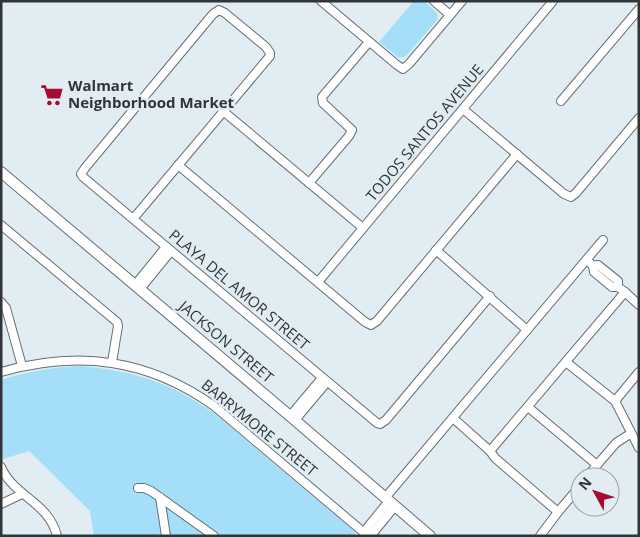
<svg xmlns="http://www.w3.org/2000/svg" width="640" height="537" font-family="'Open Sans',sans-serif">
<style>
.green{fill:#a4def8}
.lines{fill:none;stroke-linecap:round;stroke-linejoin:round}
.minor-casing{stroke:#646f74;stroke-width:10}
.major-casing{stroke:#646f74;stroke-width:12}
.minor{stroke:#fff;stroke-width:8}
.major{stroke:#fff;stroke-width:10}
.labels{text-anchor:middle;stroke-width:5;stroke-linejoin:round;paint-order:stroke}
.poi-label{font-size:15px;font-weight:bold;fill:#313538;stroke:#e1edf3;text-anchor:start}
.street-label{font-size:15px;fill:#313538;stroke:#e1edf3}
</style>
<rect width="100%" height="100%" fill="#e1edf3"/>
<g class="green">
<polygon points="414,1 424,1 437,13 438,19 406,56 399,58 379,42"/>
<path d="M83 366C137 372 170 382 215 414L355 532V536H94L90 511 29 451 3 459 1 453V380C28 371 55 367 83 366Z"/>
</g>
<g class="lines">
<defs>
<g id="minor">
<polyline points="321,1 397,65 403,69 409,64 462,1"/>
<polyline points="434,1 450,15"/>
<polyline points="561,101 639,9"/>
<polyline points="463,109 564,194 571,197 576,193 639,118"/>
<polyline points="223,111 363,228"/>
<polyline points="178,165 365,322 371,325 377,321 517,154"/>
<polyline points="309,183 349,136 352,130 323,103 322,97 369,42"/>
<polyline points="133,219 270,56 270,53 266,47 225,13 219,10 213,14 85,168 81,174 83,177 377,423 380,424 386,420 490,296"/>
<polyline points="1,225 117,322 118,326 112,362"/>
<polyline points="436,250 527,330"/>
<polyline points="590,263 593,266 594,272 612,287 618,287"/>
<polyline points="318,282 553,1"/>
<polyline points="135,285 166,247"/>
<polyline points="140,289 171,251"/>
<polyline points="625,292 639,305"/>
<polyline points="1,302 6,308 22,366"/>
<polyline points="566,362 615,401 639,372"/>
<path d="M1 372C79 350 148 359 214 406L368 536"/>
<polyline points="615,401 639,448"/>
<polyline points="528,407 597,465 587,477"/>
<polyline points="290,416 322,378"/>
<polyline points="453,418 490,451 625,292 618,287 618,281 598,265 593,266"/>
<polyline points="295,420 327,382"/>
<polyline points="490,451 495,458 558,512 580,486"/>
<polyline points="597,465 616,443 630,434"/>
<path d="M1 467C14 497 49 502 57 536"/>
<polyline points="138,488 144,488 151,491 214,536"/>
<polyline points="160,497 166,536"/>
<polyline points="385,498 603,240"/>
<polyline points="1,504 22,494"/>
<polyline points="367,534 373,533 395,506"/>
<polyline points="365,536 367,528 389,501"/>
<polyline points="540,536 558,512"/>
</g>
<polyline id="major" points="1,172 290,416 430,536"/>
</defs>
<use href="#minor" class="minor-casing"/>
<use href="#major" class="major-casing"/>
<use href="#minor" class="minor"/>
<use href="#major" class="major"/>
</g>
<defs>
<symbol id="supermarket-bare" viewBox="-9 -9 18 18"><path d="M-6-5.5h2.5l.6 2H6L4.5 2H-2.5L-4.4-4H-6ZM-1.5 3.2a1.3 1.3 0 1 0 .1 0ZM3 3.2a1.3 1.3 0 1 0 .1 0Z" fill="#a60c30" stroke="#e1edf3" stroke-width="2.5" paint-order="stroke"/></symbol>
</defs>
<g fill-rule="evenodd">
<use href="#supermarket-bare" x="36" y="79" width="32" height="32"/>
</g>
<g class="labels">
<g class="poi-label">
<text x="68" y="91">Walmart<tspan x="68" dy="17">Neighborhood Market</tspan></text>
</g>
<g class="street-label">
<text transform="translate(425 133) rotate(-50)" y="5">TODOS SANTOS AVENUE</text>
<text transform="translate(239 290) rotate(40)" y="5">PLAYA DEL AMOR STREET</text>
<text transform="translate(226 342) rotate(40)" y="5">JACKSON STREET</text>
<text transform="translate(259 428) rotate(39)" y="5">BARRYMORE STREET</text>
</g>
</g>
<rect width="640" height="537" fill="none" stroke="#313538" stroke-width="5"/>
<g transform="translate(595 492) rotate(310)"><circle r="24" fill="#e1edf3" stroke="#9ba3a8"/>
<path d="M0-4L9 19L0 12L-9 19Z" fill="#a60c30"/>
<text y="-8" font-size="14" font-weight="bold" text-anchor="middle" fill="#313538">N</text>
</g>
</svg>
